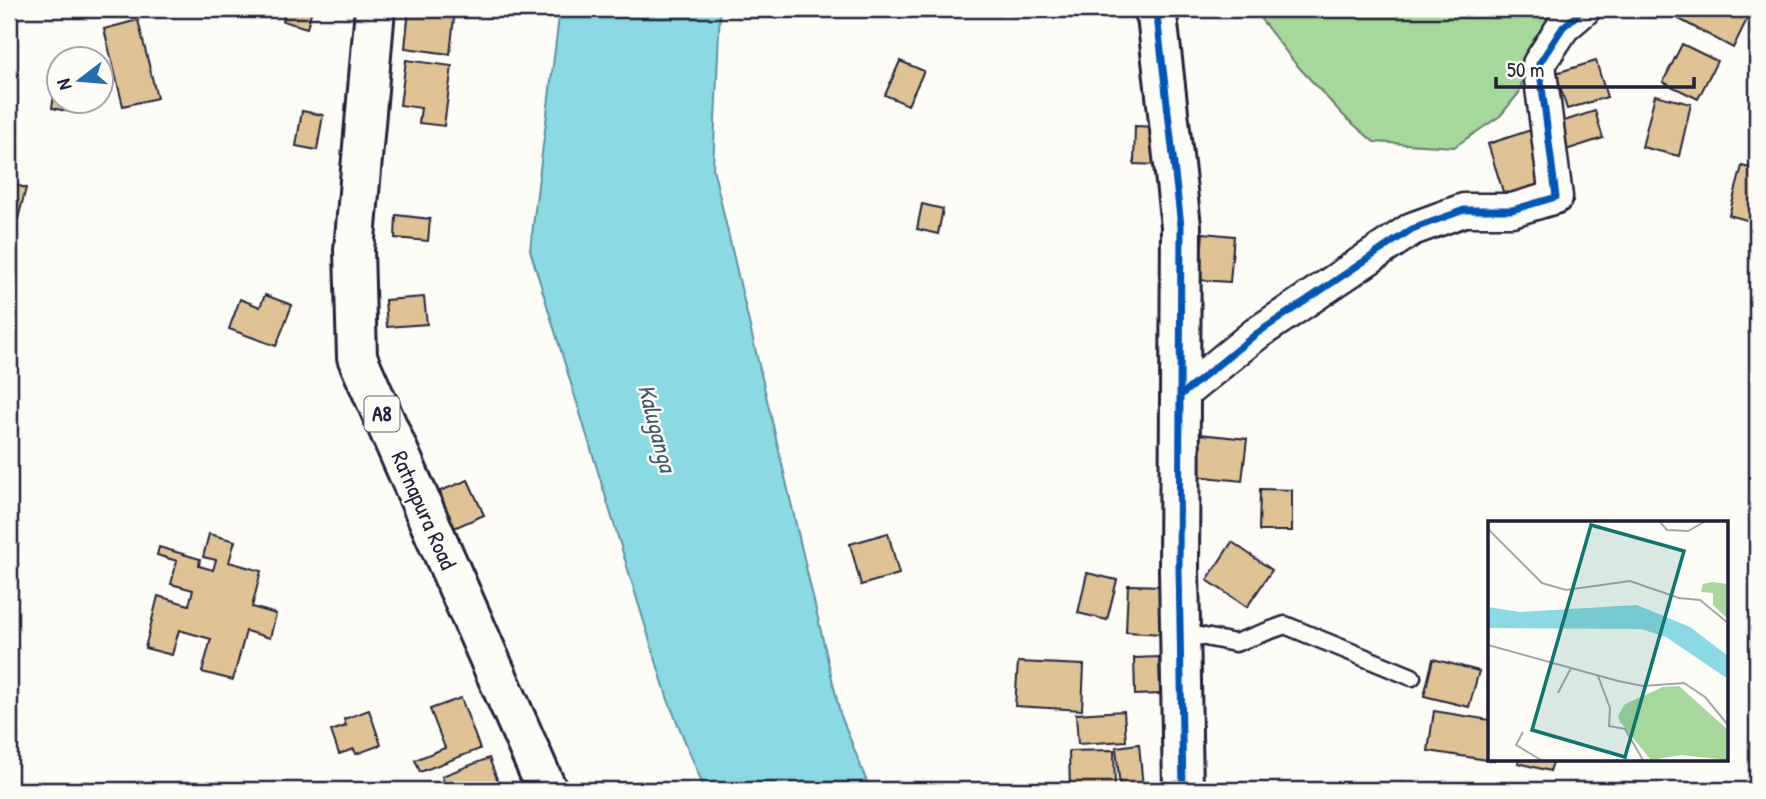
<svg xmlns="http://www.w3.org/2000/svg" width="1766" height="799" font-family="'Patrick Hand',sans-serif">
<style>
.green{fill:#a5d89a;stroke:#647d6a;stroke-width:2}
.water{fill:#89dae3;stroke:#6090a0;stroke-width:2}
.building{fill:#dfc394;stroke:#22223b;stroke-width:2}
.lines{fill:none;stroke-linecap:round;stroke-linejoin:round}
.lane-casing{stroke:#22223b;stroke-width:21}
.street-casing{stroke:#22223b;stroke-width:37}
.secondary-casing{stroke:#22223b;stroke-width:44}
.highway-casing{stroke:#22223b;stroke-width:44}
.lane{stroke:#fdfcf7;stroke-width:16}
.street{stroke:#fdfcf7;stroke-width:32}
.secondary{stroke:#fdfcf7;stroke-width:38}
.highway{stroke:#fdfcf7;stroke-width:38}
.cycleway-casing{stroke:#fdfcf7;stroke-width:11}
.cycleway{stroke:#0057b8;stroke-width:7}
.labels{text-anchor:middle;stroke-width:5;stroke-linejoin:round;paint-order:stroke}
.shield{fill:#fdfcf7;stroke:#646373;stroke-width:2}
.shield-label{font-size:21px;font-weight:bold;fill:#22223b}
.street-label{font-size:23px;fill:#22223b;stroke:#fdfcf7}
.water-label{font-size:24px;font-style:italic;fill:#41596d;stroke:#fdfcf7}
.inset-road{fill:none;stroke:#a5a5ac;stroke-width:2}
.view{fill:#0f766e;fill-opacity:0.15;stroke:#0f766e;stroke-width:3.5}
.inset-edge{fill:none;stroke:#22223b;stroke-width:3.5}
</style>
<rect width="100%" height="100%" fill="#fdfcf7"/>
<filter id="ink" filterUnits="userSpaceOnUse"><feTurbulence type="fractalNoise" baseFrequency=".0143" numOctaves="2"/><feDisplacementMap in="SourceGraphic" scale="14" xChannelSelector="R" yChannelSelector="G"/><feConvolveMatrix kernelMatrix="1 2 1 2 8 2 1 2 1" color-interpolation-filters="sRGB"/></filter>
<g filter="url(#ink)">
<polygon class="green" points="1253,9 1563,9 1534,38 1519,93 1500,116 1454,147 1374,142 1344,116 1295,63"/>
<polygon class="water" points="560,9 720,9 713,168 840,713 870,790 705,790 668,700 530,250"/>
<g class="building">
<polygon points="286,9 312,9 307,28 283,21"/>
<polygon points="409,9 455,9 450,54 405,48"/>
<polygon points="1684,9 1752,9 1733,48 1679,19"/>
<polygon points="138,20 157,98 123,106 104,29"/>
<polygon points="1682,44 1717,61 1698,99 1663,82"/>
<polygon points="406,60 452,66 444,126 419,123 421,108 400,105"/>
<polygon points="900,61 924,71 908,105 885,95"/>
<polygon points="1596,61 1607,97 1567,109 1556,73"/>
<polygon points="57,76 60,77 60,102 78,102 76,113 52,108"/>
<polygon points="1655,95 1691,104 1679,156 1642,147"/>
<polygon points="302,111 323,115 317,150 296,146"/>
<polygon points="1595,111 1603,138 1566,150 1558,123"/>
<polygon points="1135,126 1158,127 1157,165 1134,164"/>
<polygon points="1531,130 1548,185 1505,198 1488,144"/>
<polygon points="1742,166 1757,170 1757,223 1729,215"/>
<polygon points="9,183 26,188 18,219 9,216"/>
<polygon points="922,204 943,209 938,234 917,229"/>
<polygon points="396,215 430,219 428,241 395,238"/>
<polygon points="1203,233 1234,236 1230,282 1199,280"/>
<polygon points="265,295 292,305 276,346 229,329 240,299 260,307"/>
<polygon points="424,297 427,324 387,327 385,300"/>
<polygon points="1200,434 1247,439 1242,481 1196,476"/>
<polygon points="468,480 484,515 452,529 440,491"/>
<polygon points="1260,489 1292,490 1292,531 1259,531"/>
<polygon points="888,533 899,574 861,585 850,544"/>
<polygon points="209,534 235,541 229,562 261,571 252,607 276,614 270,638 246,631 233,680 202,672 211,639 179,630 172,655 145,648 158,596 189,605 193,590 171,584 177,561 157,555 159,547 200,559 199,566 213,570 216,560 203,557"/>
<polygon points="1232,542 1272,570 1247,607 1207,580"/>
<polygon points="1087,573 1117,580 1107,620 1078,613"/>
<polygon points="1128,585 1165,586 1164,634 1126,632"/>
<polygon points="1159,657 1160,694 1135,695 1134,658"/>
<polygon points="1433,659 1479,671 1469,707 1424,696"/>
<polygon points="1018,662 1084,665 1082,710 1015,706"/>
<polygon points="461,698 480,749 420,772 415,760 445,748 430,709"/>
<polygon points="369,710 381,745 356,754 354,749 339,754 331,731 346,726 344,719"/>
<polygon points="1124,711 1126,741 1078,744 1076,714"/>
<polygon points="1434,711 1490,720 1490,759 1494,759 1494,761 1428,751"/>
<polygon points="1139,744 1143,787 1120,789 1116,747"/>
<polygon points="1114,750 1115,788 1070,790 1069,751"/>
<polygon points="489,758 501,790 447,790 442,776"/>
<polygon points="1519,759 1554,759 1550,771 1518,763"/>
</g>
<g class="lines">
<defs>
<polyline id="lane" points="1180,632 1235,643 1285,625 1412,677"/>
<polyline id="street" points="1181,395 1256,334 1412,229 1464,210 1512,210 1556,197 1539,64 1563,27 1584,9"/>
<polyline id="secondary" points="1153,9 1157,16 1181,226 1179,570 1183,790"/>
<polyline id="highway" points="375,9 354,250 357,357 547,790"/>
</defs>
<use href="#lane" class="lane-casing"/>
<use href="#street" class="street-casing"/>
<use href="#secondary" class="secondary-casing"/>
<use href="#highway" class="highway-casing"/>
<use href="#lane" class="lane"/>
<use href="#street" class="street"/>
<use href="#secondary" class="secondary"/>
<use href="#highway" class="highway"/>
<defs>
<g id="cycleway">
<polyline points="1153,9 1157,16 1181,226 1179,570 1183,790"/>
<polyline points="1181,395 1256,334 1412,229 1464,210 1512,210 1556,197 1539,64 1563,27 1584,9"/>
</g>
</defs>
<use href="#cycleway" class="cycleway-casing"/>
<use href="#cycleway" class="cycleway"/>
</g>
</g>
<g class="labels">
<rect class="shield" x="364.5" y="396.5" width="35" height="35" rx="5"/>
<g class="shield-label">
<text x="382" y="421">A8</text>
</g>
<g class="street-label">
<text transform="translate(424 510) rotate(66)" y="8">Ratnapura Road</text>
</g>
<g class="water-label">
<text transform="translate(657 428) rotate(75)" y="8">Kaluganga</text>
</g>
</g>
<g transform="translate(1488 521)">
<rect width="240" height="240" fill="#fdfcf7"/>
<path d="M224 61 240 63V98L225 84V72L213 71 215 63ZM191 165 240 209V239L193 234 163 239 132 201 130 195 137 183 175 166Z" fill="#a5d89a"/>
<path d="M149 84 202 106 240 135V158L178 116 153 108 0 107V86L32 91Z" fill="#89dae3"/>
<path class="inset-road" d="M172 1 179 9 200 10 216 1M0 8 54 62 78 69 142 60 191 77 212 79 240 102M0 124 130 160 155 165 196 162 217 176 240 204M110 155 122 187 121 205 137 208 155 239M70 172 83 147M35 211 28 224 53 239"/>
<path class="view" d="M103 4 196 30 137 236 44 209Z"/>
<rect width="240" height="240" class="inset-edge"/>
</g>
<rect width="1766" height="799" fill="none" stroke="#fdfcf7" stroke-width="35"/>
<rect x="18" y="18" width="1731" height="764" fill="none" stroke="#22223b" stroke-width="2.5" filter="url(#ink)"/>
<g transform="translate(80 80) rotate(254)"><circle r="33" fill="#fdfcf7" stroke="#a5a5ac" stroke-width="2"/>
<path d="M0-5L12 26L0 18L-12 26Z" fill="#1f6fb2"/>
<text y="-10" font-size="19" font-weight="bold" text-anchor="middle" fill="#22223b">N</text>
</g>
<path d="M1496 77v10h198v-10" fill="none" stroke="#22223b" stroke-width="3.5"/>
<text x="1507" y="77" font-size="21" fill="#22223b" stroke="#fdfcf7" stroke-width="5" paint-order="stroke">50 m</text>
</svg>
